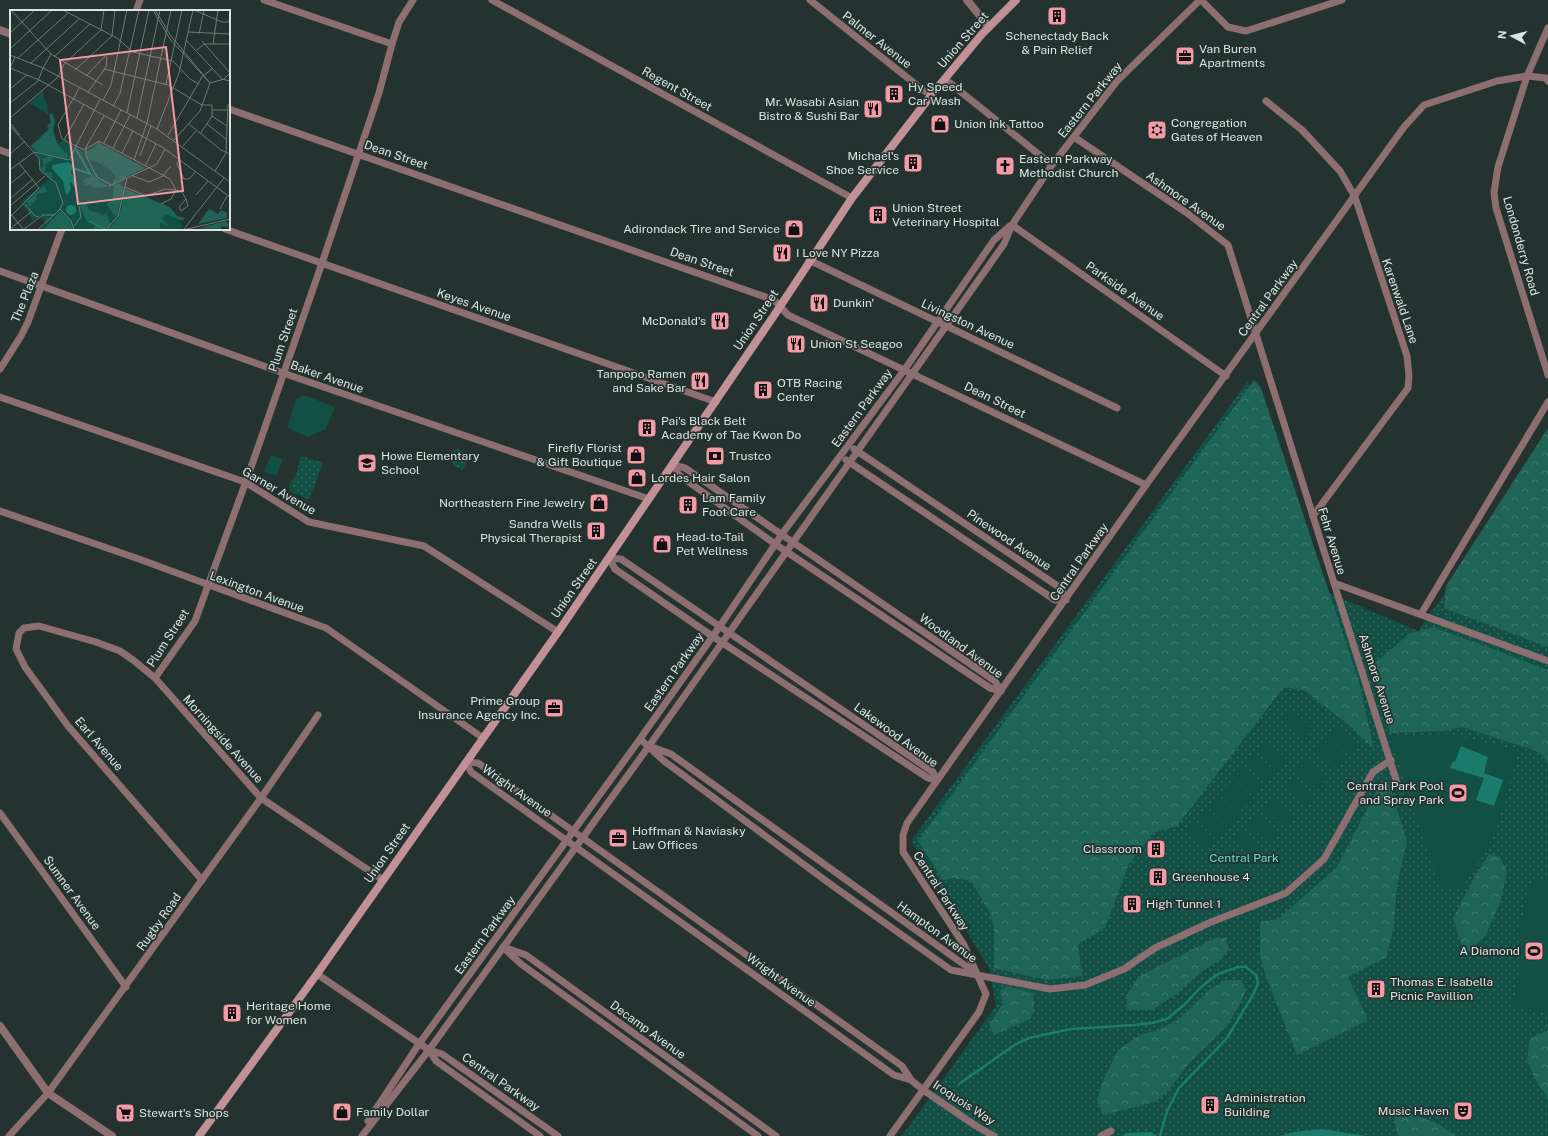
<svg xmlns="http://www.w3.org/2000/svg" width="1548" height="1136" font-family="'Public Sans',sans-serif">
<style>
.green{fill:url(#green-dots)}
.forest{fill:url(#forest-crowns)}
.pitch{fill:#125045}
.water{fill:#1b7c6b}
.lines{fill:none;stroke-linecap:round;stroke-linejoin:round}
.stream{stroke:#1b7c6b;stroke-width:2.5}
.minor{stroke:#8d6e71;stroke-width:7}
.tertiary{stroke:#8d6e71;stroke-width:8}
.secondary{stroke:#c29097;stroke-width:8}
.labels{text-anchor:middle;stroke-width:3.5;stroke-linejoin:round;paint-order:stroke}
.poi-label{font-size:12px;fill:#dbe4e2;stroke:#24332f;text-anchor:start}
.street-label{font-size:12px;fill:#dbe4e2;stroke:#24332f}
.park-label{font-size:12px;fill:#63e3ca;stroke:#24332f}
.inset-river{fill:none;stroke:#1b7c6b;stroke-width:2}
.inset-road{fill:none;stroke:#6d7a77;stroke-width:1}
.view{fill:#f39aa7;fill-opacity:0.15;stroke:#f39aa7;stroke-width:2}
.inset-edge{fill:none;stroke:#dbe4e2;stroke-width:2}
</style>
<defs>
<pattern id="green-dots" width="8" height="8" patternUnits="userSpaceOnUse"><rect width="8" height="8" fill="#125045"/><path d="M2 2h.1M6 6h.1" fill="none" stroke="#346960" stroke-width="1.8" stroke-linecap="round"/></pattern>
<pattern id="forest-crowns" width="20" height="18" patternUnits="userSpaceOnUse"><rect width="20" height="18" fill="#1e6457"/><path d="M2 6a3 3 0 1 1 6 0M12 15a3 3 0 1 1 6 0" fill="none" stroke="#3e7a6f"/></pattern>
</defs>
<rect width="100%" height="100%" fill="#24332f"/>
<g class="green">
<polygon points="1248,381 1303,582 1418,631 1548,448 1548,1136 902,1136 996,1006 989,968 911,841"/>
<polygon points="457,449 470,454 463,470 454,466 448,457 450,452"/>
<path d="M301 456 323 463 309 500 291 492C287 483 292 482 296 475 298 469 299 462 301 456Z"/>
</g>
<g class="forest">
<polygon points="1254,380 1261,388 1359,682 1374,749 1349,725 1304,690 1284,687 1177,826 1153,833 1129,864 1105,928 1078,944 1082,976 1047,980 994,968 994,928 990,913 971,881 953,878 943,880 918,841"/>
<polygon points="1548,428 1548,647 1444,608 1446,586"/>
<polygon points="1434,627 1548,670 1548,761 1537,751 1462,727 1444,731 1390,733 1371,666 1409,634"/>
<polygon points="1380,784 1389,784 1407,841 1397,885 1394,924 1387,957 1348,977 1368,1020 1297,1055 1268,982 1260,956 1260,922 1278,919 1337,867"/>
<polygon points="1489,854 1500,857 1507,871 1500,903 1485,936 1465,955 1453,918 1475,876"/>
<polygon points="1215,938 1226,938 1229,949 1220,960 1200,973 1175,995 1152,1010 1127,1010 1127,995 1139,976"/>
<polygon points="1226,980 1242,980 1246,990 1239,1006 1227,1026 1190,1062 1168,1091 1155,1102 1103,1115 1097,1100 1102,1083 1118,1050 1140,1035 1158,1030 1179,1019 1210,989"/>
<polygon points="1007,986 1033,993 1034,1012 1030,1019 994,1035 989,1025 1003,1003 1000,991"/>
<polygon points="1548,1030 1548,1098 1537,1083 1527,1061 1530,1038"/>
<polygon points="1393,1113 1413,1114 1438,1124 1457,1136 1398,1136"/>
</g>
<g class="pitch">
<polygon points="304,395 335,407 326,429 308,437 287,428 296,399"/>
<polygon points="271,455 283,459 276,476 264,472"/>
<polygon points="1292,710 1314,729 1305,739 1284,720"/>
<polygon points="1338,728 1358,747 1349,756 1329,739"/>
<polygon points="1447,734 1519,750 1494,836 1461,890 1441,887 1390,736"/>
<polygon points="1267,741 1288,760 1280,769 1258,750"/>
<polygon points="1325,741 1346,759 1337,769 1317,750"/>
<polygon points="1256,754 1277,772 1268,782 1247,763"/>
<polygon points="1306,761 1327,780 1318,790 1297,771"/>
<polygon points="1242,769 1262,787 1254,797 1233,779"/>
<polygon points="1293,777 1313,796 1305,805 1284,786"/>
<polygon points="1230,782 1251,801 1242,810 1221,792"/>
<polygon points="1218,794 1239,814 1230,823 1210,804"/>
<polygon points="1272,799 1293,818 1284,827 1263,809"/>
<polygon points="1207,808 1227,826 1219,836 1199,817"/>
<polygon points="1257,815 1278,834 1269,844 1248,825"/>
<polygon points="1196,821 1216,840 1207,849 1188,830"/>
<polygon points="1243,832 1264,851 1254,860 1234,841"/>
<polygon points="1228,848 1249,867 1239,877 1218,858"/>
<polygon points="1541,879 1548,880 1548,1014 1513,1006 1521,967 1518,935 1530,886"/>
</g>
<g class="water">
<polygon points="1461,746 1488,757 1484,773 1503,780 1494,806 1476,800 1484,778 1450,768 1453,761 1455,762"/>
<polygon points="1322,1129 1366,1136 1280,1136 1294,1132"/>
<polygon points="1151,1132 1157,1136 1122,1136 1128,1133"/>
</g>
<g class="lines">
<polyline class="stream" points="959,1084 1016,1044 1029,1038 1071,1029 1134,1025 1152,1023 1167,1019 1184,1005 1200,988 1218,974 1238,967 1246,967 1256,975 1258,983 1254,993 1227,1038 1179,1088 1167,1111 1160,1136"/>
<g class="minor">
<polyline points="264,0 392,44"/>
<polyline points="492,0 852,198"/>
<polyline points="810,0 924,91 933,93"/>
<polyline points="1201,0 1228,27 1246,31 1342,0"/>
<polyline points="136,11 140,0"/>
<polyline points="1548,28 1527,76 1498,167 1494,192 1496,208 1548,375"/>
<polyline points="945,79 1052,165"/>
<polyline points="1266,101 1302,130 1340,171 1355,197 1407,356 1409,376 1408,388 1313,516"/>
<polyline points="229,109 774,300 788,315 1146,485"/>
<polyline points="1074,137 1187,213 1228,245 1334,583 1548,661"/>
<polyline points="0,150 11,154"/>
<polyline points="1012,225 1226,376"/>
<polyline points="225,229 716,402"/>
<polyline points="809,260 1117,408"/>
<polyline points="0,271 283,373 649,499"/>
<polyline points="0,369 21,336 28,322 62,229"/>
<polyline points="0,397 245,482 309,522 424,546 558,632"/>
<polyline points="846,460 1055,600 1066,600 1062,589 854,449"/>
<polyline points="673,465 679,475 775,544 990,688 1001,691"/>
<polyline points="673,465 685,468 995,681 1001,691"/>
<polyline points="0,511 139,559 326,628 483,738"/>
<polyline points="609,558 621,559 933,772 937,780"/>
<polyline points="609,558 615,569 712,636 928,778 937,780"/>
<polyline points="1334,583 1397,783"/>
<polyline points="1421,614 1548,402"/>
<polyline points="155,678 195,621 248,476 322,263 379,93 392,44 399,22 413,0"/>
<polyline points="640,739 664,761 833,886 951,970 1050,989 1085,985 1124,969 1155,948 1211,922 1286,893 1324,859 1373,772 1391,760"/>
<polyline points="652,747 671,754 977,974"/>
<polyline points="466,762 478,763 524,796 902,1066 911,1080 922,1089 976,1126 994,1136"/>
<polyline points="466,762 471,772 894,1075 911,1080"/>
<polyline points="0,813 126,987"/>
<polyline points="202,880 68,726 25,667 16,649 19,633 24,628 39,626 96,642 120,651 133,660 155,678 261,798 383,880"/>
<polyline points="503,947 526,955 776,1136"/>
<polyline points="506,950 521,964 758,1136"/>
<polyline points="317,974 429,1050 442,1054 558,1136"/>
<polyline points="429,1050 436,1061 540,1136"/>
<polyline points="368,1121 419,1044 640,739 720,626 782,534 905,369 994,240 1010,226"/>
<polyline points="9,1136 48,1093 261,798 318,715"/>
<polyline points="362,1136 429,1050 649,746 1004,244 1012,225 1052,165 1117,81 1200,0"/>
<polyline points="890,1136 979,1012 986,994 964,945 903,852 903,835 907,823 1146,485 1404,127 1424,105 1497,81 1527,76 1546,78 1548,81"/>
<polyline points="1101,1136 1111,1131"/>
</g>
<g class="tertiary">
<polyline points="967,0 989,27"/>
<polyline points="0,30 11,34"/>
<polyline points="0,1026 48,1093 112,1136"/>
</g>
<polyline class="secondary" points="199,1136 317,974 558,632 773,317 852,198 933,93 982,34 1016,0"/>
</g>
<defs>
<symbol id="building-square" viewBox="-11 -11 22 22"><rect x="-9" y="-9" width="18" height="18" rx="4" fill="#f39aa7" stroke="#24332f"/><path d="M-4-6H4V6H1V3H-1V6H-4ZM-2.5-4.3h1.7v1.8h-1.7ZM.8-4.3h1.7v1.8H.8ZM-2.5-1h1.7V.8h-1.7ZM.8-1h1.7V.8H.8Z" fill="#111"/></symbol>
<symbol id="office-square" viewBox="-11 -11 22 22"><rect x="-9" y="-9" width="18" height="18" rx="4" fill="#f39aa7" stroke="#24332f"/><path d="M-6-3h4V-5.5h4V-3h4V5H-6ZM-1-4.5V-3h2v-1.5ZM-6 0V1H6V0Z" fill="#111"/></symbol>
<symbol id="restaurant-square" viewBox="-11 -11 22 22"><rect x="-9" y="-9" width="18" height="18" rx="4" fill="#f39aa7" stroke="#24332f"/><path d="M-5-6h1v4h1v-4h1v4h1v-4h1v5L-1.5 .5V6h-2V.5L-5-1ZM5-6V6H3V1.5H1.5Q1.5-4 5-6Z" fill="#111"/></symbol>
<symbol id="shop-square" viewBox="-11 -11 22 22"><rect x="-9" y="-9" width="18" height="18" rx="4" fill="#f39aa7" stroke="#24332f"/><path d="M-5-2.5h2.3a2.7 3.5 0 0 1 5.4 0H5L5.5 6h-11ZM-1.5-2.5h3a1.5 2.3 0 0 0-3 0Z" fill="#111"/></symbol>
<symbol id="synagogue-square" viewBox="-11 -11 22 22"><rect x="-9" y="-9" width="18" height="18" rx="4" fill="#f39aa7" stroke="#24332f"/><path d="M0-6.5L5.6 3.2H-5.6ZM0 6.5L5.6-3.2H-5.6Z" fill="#111"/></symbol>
<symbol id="church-square" viewBox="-11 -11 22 22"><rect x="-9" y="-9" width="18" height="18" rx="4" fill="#f39aa7" stroke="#24332f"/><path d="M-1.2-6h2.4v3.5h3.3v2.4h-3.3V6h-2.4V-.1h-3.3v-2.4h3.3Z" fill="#111"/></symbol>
<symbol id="bank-square" viewBox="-11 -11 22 22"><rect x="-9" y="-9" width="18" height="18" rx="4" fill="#f39aa7" stroke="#24332f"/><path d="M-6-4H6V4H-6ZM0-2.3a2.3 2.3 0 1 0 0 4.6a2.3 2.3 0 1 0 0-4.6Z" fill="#111"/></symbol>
<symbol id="school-square" viewBox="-11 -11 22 22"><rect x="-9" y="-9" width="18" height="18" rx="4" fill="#f39aa7" stroke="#24332f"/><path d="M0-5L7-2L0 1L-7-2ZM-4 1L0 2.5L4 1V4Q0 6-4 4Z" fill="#111"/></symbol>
<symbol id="stadium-square" viewBox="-11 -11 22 22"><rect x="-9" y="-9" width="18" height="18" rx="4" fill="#f39aa7" stroke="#24332f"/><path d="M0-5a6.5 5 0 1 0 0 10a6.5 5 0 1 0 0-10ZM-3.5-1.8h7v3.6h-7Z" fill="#111"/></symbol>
<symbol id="theatre-square" viewBox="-11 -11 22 22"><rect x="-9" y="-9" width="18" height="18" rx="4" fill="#f39aa7" stroke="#24332f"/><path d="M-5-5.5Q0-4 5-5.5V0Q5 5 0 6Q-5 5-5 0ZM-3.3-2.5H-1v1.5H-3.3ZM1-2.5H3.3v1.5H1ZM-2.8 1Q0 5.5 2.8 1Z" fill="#111"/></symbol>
<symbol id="supermarket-square" viewBox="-11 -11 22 22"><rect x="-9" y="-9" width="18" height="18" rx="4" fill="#f39aa7" stroke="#24332f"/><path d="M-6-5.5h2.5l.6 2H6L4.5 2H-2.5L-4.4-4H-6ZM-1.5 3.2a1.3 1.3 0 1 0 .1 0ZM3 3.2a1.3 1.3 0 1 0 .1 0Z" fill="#111"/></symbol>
</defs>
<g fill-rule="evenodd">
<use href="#building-square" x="1046" y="5" width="22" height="22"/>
<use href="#office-square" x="1174" y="45" width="22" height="22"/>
<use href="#building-square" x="883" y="83" width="22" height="22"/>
<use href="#restaurant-square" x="862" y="98" width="22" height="22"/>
<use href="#shop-square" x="929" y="113" width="22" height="22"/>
<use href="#synagogue-square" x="1146" y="119" width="22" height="22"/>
<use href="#building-square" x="902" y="152" width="22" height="22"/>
<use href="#church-square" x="994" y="155" width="22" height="22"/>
<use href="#building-square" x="867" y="204" width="22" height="22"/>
<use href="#shop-square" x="783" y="218" width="22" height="22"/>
<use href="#restaurant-square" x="771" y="242" width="22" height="22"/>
<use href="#restaurant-square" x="808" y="292" width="22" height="22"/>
<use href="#restaurant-square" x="709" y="310" width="22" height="22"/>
<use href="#restaurant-square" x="785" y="333" width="22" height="22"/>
<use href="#restaurant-square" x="689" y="370" width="22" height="22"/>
<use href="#building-square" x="752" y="379" width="22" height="22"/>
<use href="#building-square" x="636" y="417" width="22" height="22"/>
<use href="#shop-square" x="625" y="444" width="22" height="22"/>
<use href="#bank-square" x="704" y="445" width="22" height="22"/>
<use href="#school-square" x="356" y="452" width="22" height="22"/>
<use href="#shop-square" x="626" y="467" width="22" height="22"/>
<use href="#shop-square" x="588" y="492" width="22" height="22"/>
<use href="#building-square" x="677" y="494" width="22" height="22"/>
<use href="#building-square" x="585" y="520" width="22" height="22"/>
<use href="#shop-square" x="651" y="533" width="22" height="22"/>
<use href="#office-square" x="543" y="697" width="22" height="22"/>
<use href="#stadium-square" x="1447" y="782" width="22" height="22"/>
<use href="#office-square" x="607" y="827" width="22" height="22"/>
<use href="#building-square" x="1145" y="838" width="22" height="22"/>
<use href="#building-square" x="1147" y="866" width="22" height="22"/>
<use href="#building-square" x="1121" y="893" width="22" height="22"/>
<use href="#stadium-square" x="1523" y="940" width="22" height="22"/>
<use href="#building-square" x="1365" y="978" width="22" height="22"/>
<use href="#building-square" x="221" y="1002" width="22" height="22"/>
<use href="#building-square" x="1199" y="1094" width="22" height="22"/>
<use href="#theatre-square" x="1452" y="1100" width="22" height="22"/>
<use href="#shop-square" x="331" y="1101" width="22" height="22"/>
<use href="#supermarket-square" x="114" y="1102" width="22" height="22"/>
</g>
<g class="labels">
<g class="poi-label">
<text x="1057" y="40" text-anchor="middle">Schenectady Back<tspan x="1057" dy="14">&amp; Pain Relief</tspan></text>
<text x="1199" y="53">Van Buren<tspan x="1199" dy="14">Apartments</tspan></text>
<text x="908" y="91">Hy Speed<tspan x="908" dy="14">Car Wash</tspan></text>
<text x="859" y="106" text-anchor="end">Mr. Wasabi Asian<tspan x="859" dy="14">Bistro &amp; Sushi Bar</tspan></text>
<text x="1171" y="127">Congregation<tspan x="1171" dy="14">Gates of Heaven</tspan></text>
<text x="954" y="128">Union Ink Tattoo</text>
<text x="899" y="160" text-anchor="end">Michael's<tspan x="899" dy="14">Shoe Service</tspan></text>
<text x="1019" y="163">Eastern Parkway<tspan x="1019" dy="14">Methodist Church</tspan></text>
<text x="892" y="212">Union Street<tspan x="892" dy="14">Veterinary Hospital</tspan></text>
<text x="780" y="233" text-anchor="end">Adirondack Tire and Service</text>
<text x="796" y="257">I Love NY Pizza</text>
<text x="833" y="307">Dunkin'</text>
<text x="706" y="325" text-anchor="end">McDonald's</text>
<text x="810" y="348">Union St Seagoo</text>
<text x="686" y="378" text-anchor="end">Tanpopo Ramen<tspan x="686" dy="14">and Sake Bar</tspan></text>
<text x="777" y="387">OTB Racing<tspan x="777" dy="14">Center</tspan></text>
<text x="661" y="425">Pai's Black Belt<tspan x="661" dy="14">Academy of Tae Kwon Do</tspan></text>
<text x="622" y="452" text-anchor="end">Firefly Florist<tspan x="622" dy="14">&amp; Gift Boutique</tspan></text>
<text x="381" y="460">Howe Elementary<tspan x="381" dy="14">School</tspan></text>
<text x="729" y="460">Trustco</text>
<text x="651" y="482">Lordes Hair Salon</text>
<text x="702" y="502">Lam Family<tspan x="702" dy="14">Foot Care</tspan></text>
<text x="585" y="507" text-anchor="end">Northeastern Fine Jewelry</text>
<text x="582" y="528" text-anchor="end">Sandra Wells<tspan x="582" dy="14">Physical Therapist</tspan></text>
<text x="676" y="541">Head-to-Tail<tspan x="676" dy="14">Pet Wellness</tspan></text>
<text x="540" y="705" text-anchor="end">Prime Group<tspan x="540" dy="14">Insurance Agency Inc.</tspan></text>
<text x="1444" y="790" text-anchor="end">Central Park Pool<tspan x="1444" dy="14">and Spray Park</tspan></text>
<text x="632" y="835">Hoffman &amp; Naviasky<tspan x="632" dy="14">Law Offices</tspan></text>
<text x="1142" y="853" text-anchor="end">Classroom</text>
<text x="1172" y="881">Greenhouse 4</text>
<text x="1146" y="908">High Tunnel 1</text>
<text x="1520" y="955" text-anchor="end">A Diamond</text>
<text x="1390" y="986">Thomas E. Isabella<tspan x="1390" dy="14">Picnic Pavillion</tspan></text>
<text x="246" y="1010">Heritage Home<tspan x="246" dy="14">for Women</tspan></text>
<text x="1224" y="1102">Administration<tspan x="1224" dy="14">Building</tspan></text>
<text x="1449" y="1115" text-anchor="end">Music Haven</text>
<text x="356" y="1116">Family Dollar</text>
<text x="139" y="1117">Stewart's Shops</text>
</g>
<g class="street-label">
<text transform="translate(877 40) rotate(38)" y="4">Palmer Avenue</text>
<text transform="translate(963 40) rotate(-49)" y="4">Union Street</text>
<text transform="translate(677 89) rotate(29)" y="4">Regent Street</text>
<text transform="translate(1090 100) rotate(-51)" y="4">Eastern Parkway</text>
<text transform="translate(396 155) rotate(19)" y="4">Dean Street</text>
<text transform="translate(1186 201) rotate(35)" y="4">Ashmore Avenue</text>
<text transform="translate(1521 246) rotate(74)" y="4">Londonderry Road</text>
<text transform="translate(702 262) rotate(19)" y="4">Dean Street</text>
<text transform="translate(1125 291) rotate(35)" y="4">Parkside Avenue</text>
<text transform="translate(25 297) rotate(-68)" y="4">The Plaza</text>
<text transform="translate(1268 298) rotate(-54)" y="4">Central Parkway</text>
<text transform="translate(1400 301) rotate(71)" y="4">Karenwald Lane</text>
<text transform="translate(474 305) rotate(19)" y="4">Keyes Avenue</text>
<text transform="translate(756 320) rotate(-56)" y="4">Union Street</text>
<text transform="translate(968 324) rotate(25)" y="4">Livingston Avenue</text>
<text transform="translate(283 340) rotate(-71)" y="4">Plum Street</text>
<text transform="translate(327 377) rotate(19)" y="4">Baker Avenue</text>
<text transform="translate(995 400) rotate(26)" y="4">Dean Street</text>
<text transform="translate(862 408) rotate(-54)" y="4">Eastern Parkway</text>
<text transform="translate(279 491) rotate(30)" y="4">Garner Avenue</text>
<text transform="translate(1009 540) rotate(34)" y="4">Pinewood Avenue</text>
<text transform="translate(1332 541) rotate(73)" y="4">Fehr Avenue</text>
<text transform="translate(1079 562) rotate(-55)" y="4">Central Parkway</text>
<text transform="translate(574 588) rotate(-55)" y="4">Union Street</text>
<text transform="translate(257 592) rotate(20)" y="4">Lexington Avenue</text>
<text transform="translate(168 638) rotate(-57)" y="4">Plum Street</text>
<text transform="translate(961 646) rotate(36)" y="4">Woodland Avenue</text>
<text transform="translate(674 672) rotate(-55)" y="4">Eastern Parkway</text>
<text transform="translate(1377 679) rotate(72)" y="4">Ashmore Avenue</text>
<text transform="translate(896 735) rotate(36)" y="4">Lakewood Avenue</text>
<text transform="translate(223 739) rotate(48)" y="4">Morningside Avenue</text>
<text transform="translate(99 744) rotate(49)" y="4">Earl Avenue</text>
<text transform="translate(517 791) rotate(35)" y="4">Wright Avenue</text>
<text transform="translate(387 853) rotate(-55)" y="4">Union Street</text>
<text transform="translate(941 891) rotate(57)" y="4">Central Parkway</text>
<text transform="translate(72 893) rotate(54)" y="4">Sumner Avenue</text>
<text transform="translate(159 922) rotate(-55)" y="4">Rugby Road</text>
<text transform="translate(937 932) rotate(36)" y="4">Hampton Avenue</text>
<text transform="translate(485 935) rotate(-54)" y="4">Eastern Parkway</text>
<text transform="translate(781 980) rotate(36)" y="4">Wright Avenue</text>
<text transform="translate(648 1030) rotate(36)" y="4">Decamp Avenue</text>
<text transform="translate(501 1082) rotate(35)" y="4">Central Parkway</text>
<text transform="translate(964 1103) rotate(33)" y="4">Iroquois Way</text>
</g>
<g class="park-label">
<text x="1244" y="862">Central Park</text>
</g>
</g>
<g transform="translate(10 10)">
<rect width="220" height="220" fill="#24332f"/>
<path d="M42 117 48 134 53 130 73 142 88 132 134 158 116 165 113 177 147 195 159 197 174 217 167 220H29L36 213 30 205 23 211 11 192 39 169 30 160V148L20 136Z" fill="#125045"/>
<path d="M42 103 45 111 43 121 48 135 59 146 56 149 28 142 21 136 39 119 37 116 41 112 39 105ZM88 132 135 158 102 174 106 165 88 152 77 149V141L85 138ZM38 146 44 149 34 155 36 157 34 162 42 163 43 167H39L31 159 34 154 31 149ZM84 165 90 172 99 176 93 178 82 177 80 174 76 176 72 170ZM109 173 114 178 106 207 96 194 103 189V175ZM34 176 37 182 27 184 25 192 19 197 17 191ZM116 179 160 197 167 206 175 208 172 211 156 204 152 208 159 217 151 213 149 220H98L109 207ZM76 192 79 200 91 204V207L96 203 101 214 94 220H82L86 214 77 211 70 196ZM199 199 208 204 211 200 217 203V208L188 214ZM50 201 59 210 63 220H33ZM215 211 219 214 218 217 212 216 211 220 190 218Z" fill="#1e6457"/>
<path d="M33 81 39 105 20 93Z" fill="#125045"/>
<path d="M103 175V187L89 184 90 182ZM35 194a7 7 0 1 1 14 0a7 7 0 1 1-14 0ZM79 195a6 6 0 1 1 12 0a6 6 0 1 1-12 0Z" fill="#125045"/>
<path d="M58 152 63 155 61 162 66 173 64 178 62 173 59 172 61 178 58 185 55 182 53 171 42 158 43 155ZM56 200a5 5 0 1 1 10 0a5 5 0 1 1-10 0Z" fill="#1b7c6b"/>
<path class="inset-river" d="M63 158 80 164 66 139M79 211 95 219"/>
<path class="inset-road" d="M1 0 41 44 93 75M53 0 107 28 123 42 163 51 180 69 189 74M143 0 160 29 200 73M145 0 161 26 200 73M184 0 212 12H220M219 12 220 0M178 22 220 24M0 23 25 0M189 24 194 0M176 30 212 69 220 71M192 31 220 63M203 34 208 0M0 39 42 0M187 40 194 34H220M0 45 33 58 147 119 220 172M44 47 80 14M8 48 58 3M21 53 69 9M0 58 29 70 152 137 220 187M0 58 5 47M33 58 41 44M94 59 158 75 192 95H202V106L190 124M65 60 102 26 105 0M76 66 94 47H97L96 57 78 82M156 74 172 0M0 79 17 65M63 89 48 115 52 129 74 140 89 131 160 169 166 180M63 90 69 78M93 90 101 75 117 0M0 93 28 71 33 58M103 96 110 83 129 0M203 100H218M117 103 139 0M94 106 76 137V146L87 167 101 175M202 106 217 116M0 108 48 67 54 54 91 20 94 0M127 108 150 0M0 113 10 125M179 114 211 140 220 144M197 114 217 130M0 116 29 148 30 160 46 173 53 193 50 199 42 207M147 119 169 63 183 0M158 125 192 67 203 58M54 130 74 94M164 130 190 101 200 73 214 69 220 63M94 133 111 100M173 136 186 121M103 138 120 105M24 142 59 150M112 143 123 121M0 144 15 131M130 146 141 116M169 149 167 154 174 169H179L186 161M59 150 90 89M124 150 137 113 161 0M135 156 146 134M0 160 24 142M205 161 216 143 218 94M123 166 139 172 153 166 161 156M0 174 16 161M99 176 116 168M115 177 136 186 155 179 166 180 172 182 176 189M186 185 198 171M0 189 23 169M176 189 178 196 171 201 169 197ZM15 194 25 206 29 207M151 194 161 189 166 180M0 196 35 166M50 199 61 211 64 220M210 199 217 186M0 203 14 220M0 207 29 178 9 153M64 216 71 207 69 196M0 219 21 202M174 219 214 168M13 220 33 205H44M27 220 42 207M96 220 108 206 117 168 147 154 155 139M173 220 220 209"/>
<path class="view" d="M156 37 173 181 68 194 50 50Z"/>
<rect width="220" height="220" class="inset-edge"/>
</g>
<g transform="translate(1512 36) rotate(277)" stroke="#24332f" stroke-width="3" paint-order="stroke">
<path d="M0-3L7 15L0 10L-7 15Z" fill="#dbe4e2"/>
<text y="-6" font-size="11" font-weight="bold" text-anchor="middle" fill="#dbe4e2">N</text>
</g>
</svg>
